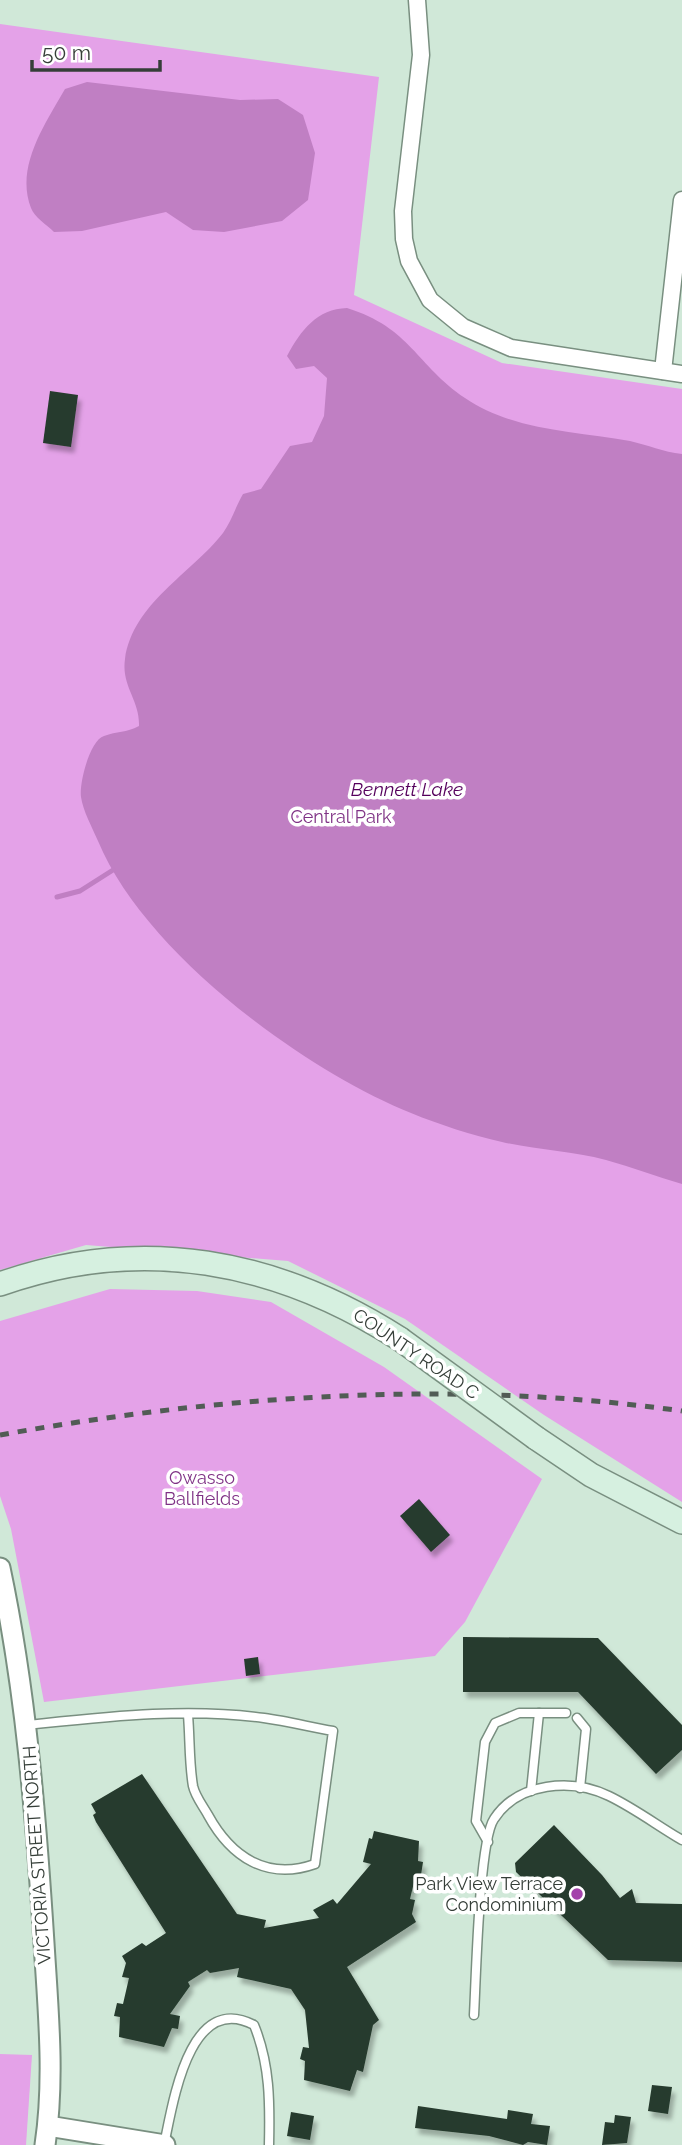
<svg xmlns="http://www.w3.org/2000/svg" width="682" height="2145" font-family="Raleway,sans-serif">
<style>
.green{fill:#e4a2e8}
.water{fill:#c07fc3}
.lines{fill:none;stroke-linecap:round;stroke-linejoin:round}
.stream{stroke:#c07fc3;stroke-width:5}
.building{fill:#273b2e;filter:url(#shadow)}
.service-casing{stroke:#798f80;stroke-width:11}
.minor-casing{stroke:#798f80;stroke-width:19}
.tertiary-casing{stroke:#798f80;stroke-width:23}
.secondary-casing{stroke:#798f80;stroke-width:26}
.service{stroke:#fff;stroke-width:8}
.minor{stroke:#fff;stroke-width:16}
.tertiary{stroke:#fff;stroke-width:19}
.secondary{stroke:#d6f0e0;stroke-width:23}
.rail{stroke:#515c55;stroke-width:5;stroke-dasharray:9 9;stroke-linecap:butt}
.secondary-bridge-casing{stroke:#798f80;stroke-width:26;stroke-linecap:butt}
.secondary-bridge{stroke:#d6f0e0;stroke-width:23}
.poi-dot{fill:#a443ab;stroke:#fff;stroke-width:2.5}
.labels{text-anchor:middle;stroke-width:7;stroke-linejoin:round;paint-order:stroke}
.park-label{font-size:18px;fill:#7f3285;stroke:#fff}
.street-label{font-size:18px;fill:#353e38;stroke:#fff}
.poi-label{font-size:18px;fill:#353e38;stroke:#fff;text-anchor:end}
.water-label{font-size:19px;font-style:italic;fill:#55005c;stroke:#fff}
</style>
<defs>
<filter id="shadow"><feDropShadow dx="3.5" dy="6" stdDeviation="2" flood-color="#0004"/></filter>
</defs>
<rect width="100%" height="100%" fill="#d0e8d8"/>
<g class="green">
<polygon points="0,24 379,77 354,295 502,363 682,389 682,1502 544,1415 405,1319 288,1261 86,1245 0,1270"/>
<polygon points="110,1289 197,1291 271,1302 384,1367 542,1479 465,1622 435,1656 44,1702 11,1529 0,1496 0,1321"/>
<polygon points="0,2054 32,2055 26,2145 0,2145"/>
</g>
<g class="water">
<path d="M87 82 240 100 278 99 303 115 315 153 308 200 282 221 224 232 193 230 166 212 82 231 54 232C47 225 34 217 31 208 15 167 45 124 65 89Z"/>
<path d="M347 308C411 328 416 365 465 398 514 431 574 431 630 441 648 445 663 452 682 454V1184C657 1177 632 1167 606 1160 572 1151 537 1150 502 1142 472 1135 440 1125 411 1113 302 1069 144 952 98 841 92 827 83 811 81 797 79 783 90 740 104 736 117 731 126 733 139 726 140 700 121 686 125 659 133 603 191 574 223 533 231 522 236 506 243 494L261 489 290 446 312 442 324 416 327 378 314 366 296 369 287 356C301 330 317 309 347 308Z"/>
</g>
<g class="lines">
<polyline class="stream" points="57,897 80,891 113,870"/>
</g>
<g class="building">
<polygon points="50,391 78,395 71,447 43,443"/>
<polygon points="419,1499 450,1535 431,1552 400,1516"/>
<polygon points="463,1637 598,1638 682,1725 682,1750 656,1774 578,1692 463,1692"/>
<polygon points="258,1657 260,1674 246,1676 244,1659"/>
<polygon points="142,1774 237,1914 266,1920 264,1928 319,1918 313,1910 333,1899 337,1904 371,1864 363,1862 369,1838 372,1839 374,1831 419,1841 418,1861 423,1862 421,1875 416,1874 410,1899 415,1900 412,1914 416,1922 347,1967 379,2020 373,2025 363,2072 357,2070 350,2091 304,2080 305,2061 300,2059 303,2047 309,2048 305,2010 291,1989 237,1977 239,1968 210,1973 207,1970 188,1982 190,1986 170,2014 180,2016 178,2029 172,2028 164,2047 119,2037 120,2017 114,2016 117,2003 123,2004 129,1978 122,1977 126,1963 122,1956 142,1943 146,1946 166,1933 96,1822 93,1815 96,1813 91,1804"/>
<polygon points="554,1825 602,1875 620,1898 632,1889 636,1903 682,1904 682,1962 608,1960 516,1872 515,1863"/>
<polygon points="652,2085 672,2087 668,2114 648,2111"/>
<polygon points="418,2106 507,2119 508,2110 533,2114 531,2124 550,2126 547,2145 528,2142 523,2145 489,2136 415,2128"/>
<polygon points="291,2112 314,2116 310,2140 287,2136"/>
<polygon points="615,2115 631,2117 627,2143 602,2145 605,2122 614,2123"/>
</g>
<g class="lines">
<defs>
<g id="service">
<polyline points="577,1718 586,1729 580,1788"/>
<path d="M27 1725C104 1717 186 1707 264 1718 287 1721 310 1727 333 1731L315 1864C267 1881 231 1857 208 1815 203 1806 195 1796 193 1786 189 1763 190 1738 188 1715"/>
<polyline points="531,1791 539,1713"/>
<polyline points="488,1842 476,1821 485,1742 495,1723 519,1713 566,1713"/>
<path d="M474 2015C476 1980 479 1841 494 1819 518 1782 572 1778 609 1796 634 1808 658 1826 682 1840"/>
<path d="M164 2145C173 2103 189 1991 254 2025 270 2064 270 2103 269 2145"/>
</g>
<g id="minor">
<polyline points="417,0 421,55 403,211 404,239 409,261 430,300 463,327 511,348 682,374"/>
<polyline points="663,371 682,200"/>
</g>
<g id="tertiary">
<path d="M0 1568C26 1691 36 1817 44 1943 48 2009 55 2079 45 2145"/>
<polyline points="48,2126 165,2145"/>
</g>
<g id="secondary">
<path d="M0 1284C141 1234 277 1260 400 1339"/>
<polyline points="536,1438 591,1475 682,1522"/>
</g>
</defs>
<use href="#service" class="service-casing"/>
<use href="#minor" class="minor-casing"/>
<use href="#tertiary" class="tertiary-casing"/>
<use href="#secondary" class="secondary-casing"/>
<use href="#service" class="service"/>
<use href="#minor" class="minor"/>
<use href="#tertiary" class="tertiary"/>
<use href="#secondary" class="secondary"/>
<path class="rail" d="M0 1435C223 1395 457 1379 682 1411"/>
<defs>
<polyline id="secondary-bridge" points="400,1339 536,1438"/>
</defs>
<use href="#secondary-bridge" class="secondary-bridge-casing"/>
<use href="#secondary-bridge" class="secondary-bridge"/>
</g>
<circle class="poi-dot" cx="577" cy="1894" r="7"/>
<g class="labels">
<g class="park-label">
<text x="341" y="823">Central Park</text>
<text x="202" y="1484">Owasso<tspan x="202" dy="21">Ballfields</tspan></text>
</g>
<g class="street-label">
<text transform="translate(416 1354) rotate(34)" y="6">COUNTY ROAD C</text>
<text transform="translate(37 1855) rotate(-94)" y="6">VICTORIA STREET NORTH</text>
</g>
<g class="poi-label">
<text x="563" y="1890">Park View Terrace<tspan x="563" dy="21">Condominium</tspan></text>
</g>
<g class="water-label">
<text x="407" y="796">Bennett Lake</text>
</g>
</g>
<path d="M32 60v10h128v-10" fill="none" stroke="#353e38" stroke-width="3.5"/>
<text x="42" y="60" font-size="21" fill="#353e38" stroke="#ffffff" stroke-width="5" paint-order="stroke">50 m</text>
</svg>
